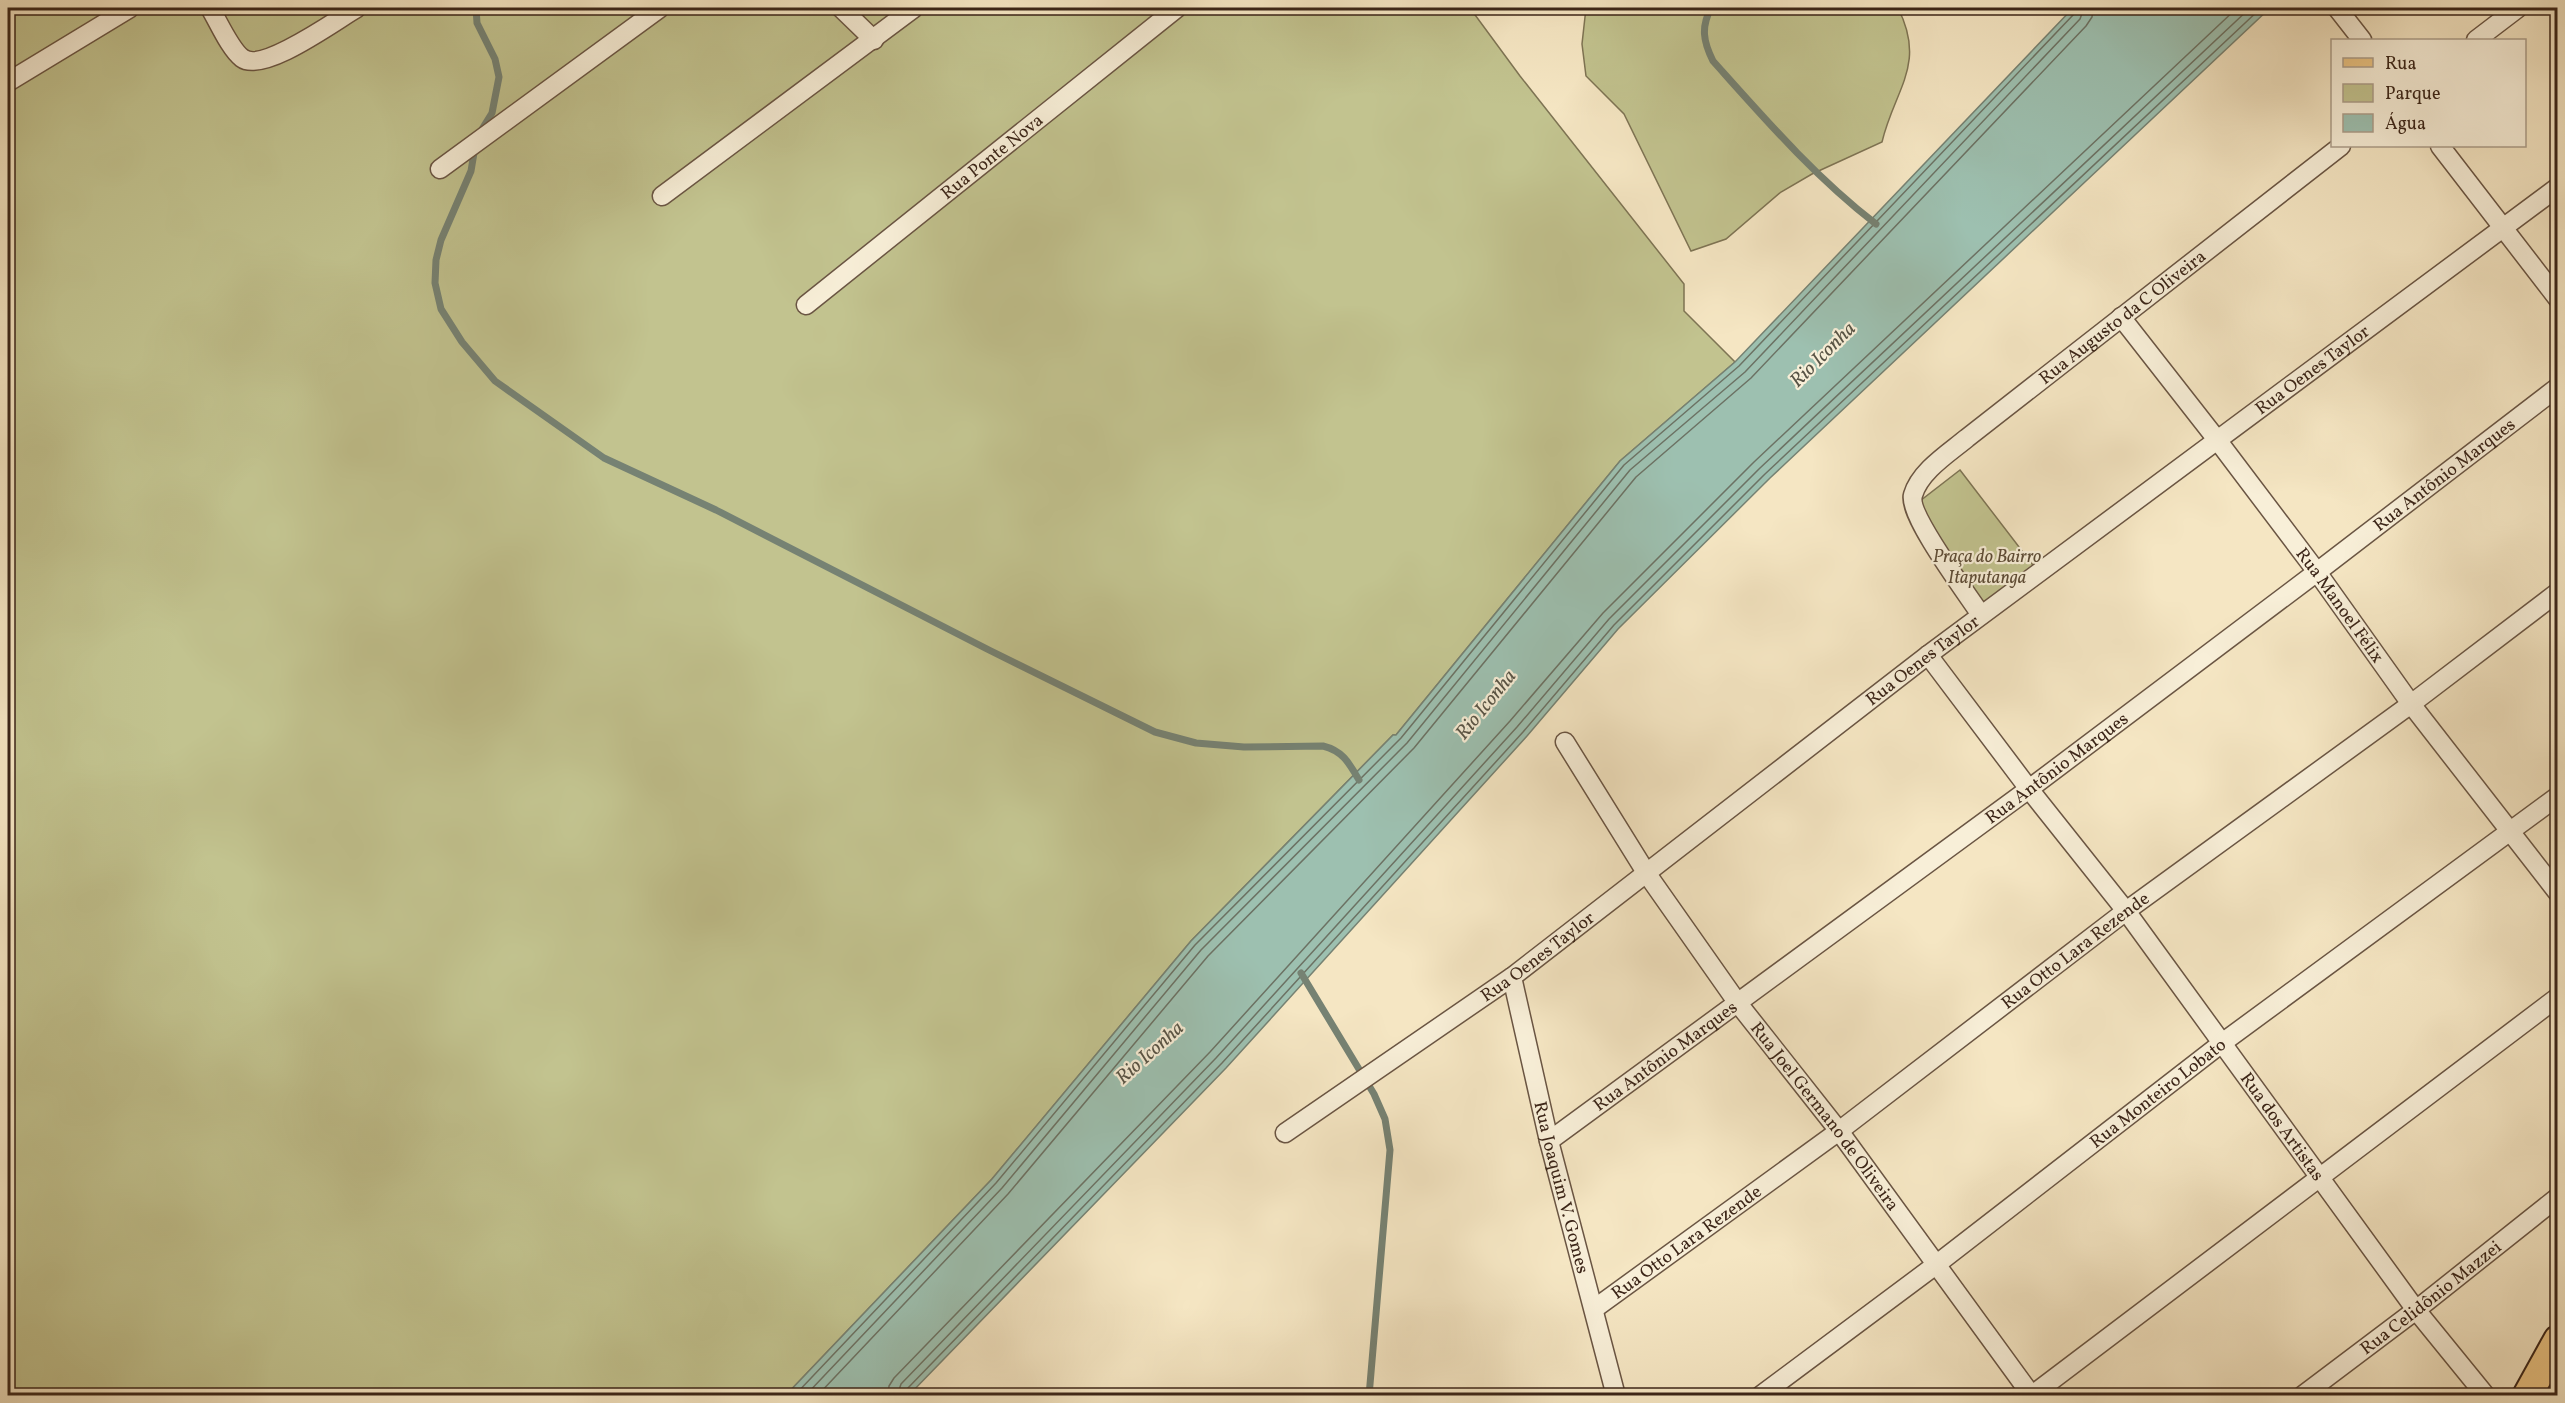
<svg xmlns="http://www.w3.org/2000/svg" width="2565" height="1403" font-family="Vollkorn,serif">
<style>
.green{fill:#c2c38f;stroke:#7e7454;stroke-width:1.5}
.water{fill:#9dc0b0;stroke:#768273;stroke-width:1.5}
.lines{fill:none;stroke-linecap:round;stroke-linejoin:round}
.shore{stroke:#6c7264;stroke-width:1.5}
.stream{stroke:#768273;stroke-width:7}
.minor-casing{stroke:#6a5543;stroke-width:21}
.primary-casing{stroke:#3b2518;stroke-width:32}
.minor{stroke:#f8efd8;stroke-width:18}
.primary{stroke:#eac382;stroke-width:28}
.labels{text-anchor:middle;stroke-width:4.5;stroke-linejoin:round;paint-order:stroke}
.street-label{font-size:18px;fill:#3b2518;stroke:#f8efd8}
.park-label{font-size:18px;font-style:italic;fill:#5d4c36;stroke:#f8efd8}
.water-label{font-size:20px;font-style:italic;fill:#585446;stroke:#f8efd8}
</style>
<rect width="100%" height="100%" fill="#f5e6c3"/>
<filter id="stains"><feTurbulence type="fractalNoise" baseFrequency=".00333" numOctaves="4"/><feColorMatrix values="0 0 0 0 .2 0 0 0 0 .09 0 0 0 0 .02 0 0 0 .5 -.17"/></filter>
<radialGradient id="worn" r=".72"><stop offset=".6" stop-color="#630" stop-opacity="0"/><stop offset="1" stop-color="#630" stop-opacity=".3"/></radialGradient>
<g class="green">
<polygon points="8,8 1470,8 1520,76 1684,284 1684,311 1735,362 1620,461 1396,735 1393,735 1191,941 992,1179 786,1395 8,1395"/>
<path d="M1586 8H1898C1927 65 1894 90 1882 142L1812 174 1781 192 1726 239 1691 251 1624 114 1586 76 1582 44Z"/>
<polygon points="1960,470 2039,573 1978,624 1907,511"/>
</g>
<polygon class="water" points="2073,8 2270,8 1770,478 1618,629 1527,736 1226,1068 909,1395 786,1395 992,1179 1191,941 1393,735 1396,735 1620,461 1735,362"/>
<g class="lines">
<g class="shore">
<polyline points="794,1396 996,1183 1195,945 1401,738 1624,465 1739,366 2074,14 2076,8"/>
<polyline points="805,1396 1002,1188 1201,950 1407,743 1630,470 1745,372 2080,19 2084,8"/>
<polyline points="817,1396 1008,1194 1208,956 1414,748 1636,477 1751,378 2086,26 2092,17 2093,8"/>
<polyline points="888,1396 889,1386 894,1378 1210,1052 1510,721 1603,613 1754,462 2237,8"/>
<polyline points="897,1396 901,1384 1216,1058 1517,727 1609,619 1760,468 2250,8"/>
<polyline points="905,1396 907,1389 1222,1063 1523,732 1614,625 1765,474 2261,8"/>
</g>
<g class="stream">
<polyline points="476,8 477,23 495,59 499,77 492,113 479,134"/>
<path d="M1711 8C1701 27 1703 41 1713 61 1764 118 1815 177 1876 224"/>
<path d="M475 147 471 171 441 240 436 260 435 283 441 309 462 342 495 381 604 458 716 510 989 650 1155 732 1196 743 1244 747 1323 746C1343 751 1349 763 1359 780"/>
<polyline points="1301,973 1374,1094 1385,1119 1390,1150 1369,1396"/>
</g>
<defs>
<g id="minor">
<path d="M210 8C218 21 230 49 242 58 263 74 336 20 357 8"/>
<polyline points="841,8 874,40"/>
<polyline points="2337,8 2362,40"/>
<polyline points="2476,40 2518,8"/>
<polyline points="8,82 130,8"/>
<polyline points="2440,146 2558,299"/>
<polyline points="440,169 660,8"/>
<polyline points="662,196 914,8"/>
<path id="s1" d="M806 305 1177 8"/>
<path id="s2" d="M2121 317 2218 441 2317 572 2411 704 2558 893"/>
<path id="s3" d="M1981 615C1968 595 1907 514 1913 495 1920 471 1949 453 1967 438L2341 146"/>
<path id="s4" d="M1928 655 2029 789 2126 911 2416 1310 2486 1396"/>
<path id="s5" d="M1565 742 1647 874 1737 1002 1839 1131 2032 1396"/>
<path id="s6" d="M1512 977 1549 1141 1616 1396"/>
<path id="s7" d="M1285 1133 1512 977 1928 655 2558 187"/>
<path id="s8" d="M1549 1141 2029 789 2317 572 2558 387"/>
<path id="s9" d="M1594 1309 1839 1131 2126 911 2411 704 2558 592"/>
<path id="s10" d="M1760 1396 1937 1264 2222 1043 2558 796"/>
<polyline points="2031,1396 2558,997"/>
<path id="s11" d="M2302 1396 2416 1310 2558 1197"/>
</g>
<polyline id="primary" points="2527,1396 2558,1340"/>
</defs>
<use href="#minor" class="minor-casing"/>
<use href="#primary" class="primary-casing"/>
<use href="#minor" class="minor"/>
<use href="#primary" class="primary"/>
</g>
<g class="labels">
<g class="street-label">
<text dy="6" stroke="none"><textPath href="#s1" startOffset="238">Rua Ponte Nova</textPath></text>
<text dy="6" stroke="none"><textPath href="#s3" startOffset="416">Rua Augusto da C Oliveira</textPath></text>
<text dy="6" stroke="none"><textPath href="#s7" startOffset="1280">Rua Oenes Taylor</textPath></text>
<text dy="6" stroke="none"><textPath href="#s8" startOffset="1116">Rua Antônio Marques</textPath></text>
<text dy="6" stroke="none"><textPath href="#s2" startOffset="362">Rua Manoel Félix</textPath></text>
<text dy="6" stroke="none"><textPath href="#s7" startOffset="794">Rua Oenes Taylor</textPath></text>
<text dy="6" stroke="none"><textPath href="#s8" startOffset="630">Rua Antônio Marques</textPath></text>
<text dy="6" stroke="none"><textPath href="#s9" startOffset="600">Rua Otto Lara Rezende</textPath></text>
<text dy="6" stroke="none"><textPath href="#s7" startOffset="308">Rua Oenes Taylor</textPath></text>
<text dy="6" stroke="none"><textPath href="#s8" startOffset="144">Rua Antônio Marques</textPath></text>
<text dy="6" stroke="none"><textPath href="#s10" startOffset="500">Rua Monteiro Lobato</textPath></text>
<text dy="6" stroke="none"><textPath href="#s5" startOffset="456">Rua Joel Germano de Oliveira</textPath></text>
<text dy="6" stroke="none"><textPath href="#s4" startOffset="590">Rua dos Artistas</textPath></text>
<text dy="6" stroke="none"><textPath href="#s6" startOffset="216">Rua Joaquim V. Gomes</textPath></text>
<text dy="6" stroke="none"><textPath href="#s9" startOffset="114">Rua Otto Lara Rezende</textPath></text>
<text dy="6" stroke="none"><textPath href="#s11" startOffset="162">Rua Celidônio Mazzei</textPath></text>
</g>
<g class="park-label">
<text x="1987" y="562">Praça do Bairro<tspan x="1987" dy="21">Itaputanga</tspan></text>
</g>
<g class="water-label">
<text transform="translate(1822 354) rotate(-45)" y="7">Rio Iconha</text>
<text transform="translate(1485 704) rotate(-51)" y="7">Rio Iconha</text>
<text transform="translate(1149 1052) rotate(-42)" y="7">Rio Iconha</text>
</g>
</g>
<rect width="2565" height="1403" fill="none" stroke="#f5e6c3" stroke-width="30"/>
<rect x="9" y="9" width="2547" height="1385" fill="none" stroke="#3b2518" stroke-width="3"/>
<rect x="15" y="15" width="2535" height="1373" fill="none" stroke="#3b2518" stroke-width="1.5"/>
<rect x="2331" y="39" width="195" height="108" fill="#f8efd8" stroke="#ac9e8b" stroke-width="1.5"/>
<rect x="2343" y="58" width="30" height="9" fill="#eac382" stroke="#ac9e8b" stroke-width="1.5"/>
<text x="2385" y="69" font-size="18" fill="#3b2518">Rua</text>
<rect x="2343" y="84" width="30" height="18" fill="#c2c38f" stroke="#ac9e8b" stroke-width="1.5"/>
<text x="2385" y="99" font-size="18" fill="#3b2518">Parque</text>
<rect x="2343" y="114" width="30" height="18" fill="#9dc0b0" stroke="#ac9e8b" stroke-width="1.5"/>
<text x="2385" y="129" font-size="18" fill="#3b2518">Água</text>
<rect width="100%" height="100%" filter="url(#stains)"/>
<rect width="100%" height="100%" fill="url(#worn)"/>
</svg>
